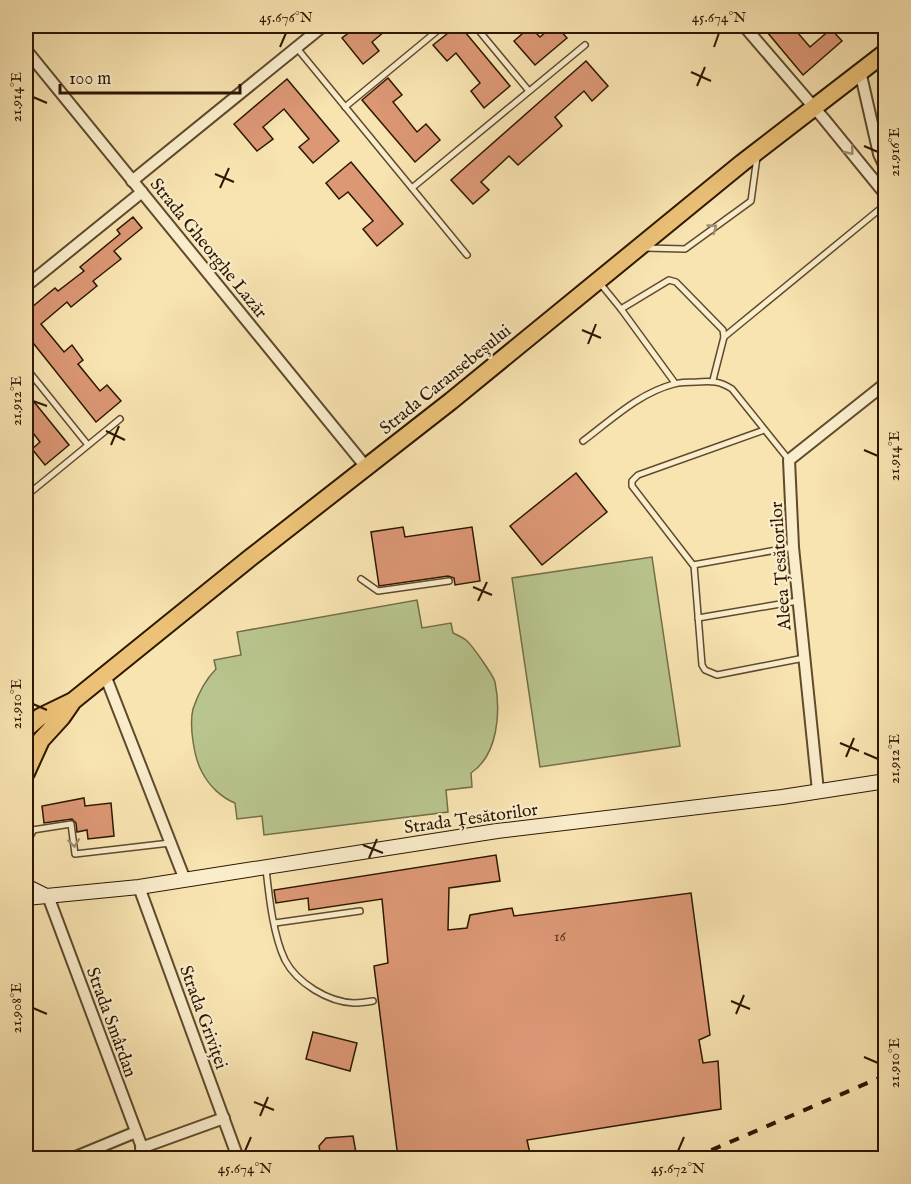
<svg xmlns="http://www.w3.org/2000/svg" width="911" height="1184" font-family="'IM FELL English',serif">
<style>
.green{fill:#b9c58e;stroke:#726e48;stroke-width:1.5}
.building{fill:#dc9775;stroke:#2c1701;stroke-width:1.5}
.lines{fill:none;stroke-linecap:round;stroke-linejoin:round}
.lane-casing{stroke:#5f4a2d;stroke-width:8}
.street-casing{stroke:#5f4a2d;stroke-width:14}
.secondary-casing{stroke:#2c1701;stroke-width:16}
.primary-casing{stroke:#2c1701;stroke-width:20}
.lane{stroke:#faedcc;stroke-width:5}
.street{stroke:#faedcc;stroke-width:10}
.secondary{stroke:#faedcc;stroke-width:14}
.primary{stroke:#ecc278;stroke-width:16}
.rail{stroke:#2c1701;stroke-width:4;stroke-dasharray:10 10;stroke-linecap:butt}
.oneway{stroke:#9d8d71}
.ticks{fill:none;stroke:#2c1701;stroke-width:2}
.labels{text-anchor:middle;stroke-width:4.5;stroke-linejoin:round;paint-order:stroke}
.number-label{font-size:15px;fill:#58371e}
.street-label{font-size:18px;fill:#2c1701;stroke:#faedcc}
.neatline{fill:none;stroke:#2c1701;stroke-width:2}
.ticks-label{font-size:15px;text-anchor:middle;fill:#2c1701}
</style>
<rect width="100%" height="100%" fill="#f8e4b1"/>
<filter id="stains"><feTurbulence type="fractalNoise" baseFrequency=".00333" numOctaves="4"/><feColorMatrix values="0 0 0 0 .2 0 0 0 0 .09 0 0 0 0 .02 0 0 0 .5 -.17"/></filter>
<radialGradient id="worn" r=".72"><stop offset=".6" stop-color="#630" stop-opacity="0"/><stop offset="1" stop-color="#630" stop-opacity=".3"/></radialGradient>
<g class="green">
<polygon points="652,557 680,746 540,767 512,578"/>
<path d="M417 600 422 628 451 623 453 633C457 635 462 637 466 640 472 645 493 675 495 682 501 712 498 755 471 773L472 787 446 790 448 812 264 835 262 816 237 819 235 803C222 798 209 786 202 772 194 758 189 725 193 709 198 694 205 680 216 669L214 660 241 655 237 632Z"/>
</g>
<g class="building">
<polygon points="358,26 391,26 372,42 379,51 363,64 342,38"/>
<polygon points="457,26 460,26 510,86 484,108 471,91 480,83 456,53 447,61 433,45"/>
<polygon points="553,26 556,26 567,38 535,65 514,41 530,27 540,37"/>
<polygon points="762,26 792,26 810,47 831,29 842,41 803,75"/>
<polygon points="586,61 608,86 592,101 584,91 555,117 562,126 518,165 509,156 481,182 489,190 473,204 451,180"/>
<polygon points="388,78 402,95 393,102 417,132 426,124 440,140 415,162 362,100"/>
<polygon points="287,79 339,141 313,163 299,147 309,139 284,109 263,127 273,139 257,151 234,124"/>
<polygon points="351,162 403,224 377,246 363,229 373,221 348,192 339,199 326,183"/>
<polygon points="133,217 142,228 114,251 121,259 93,281 97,286 71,307 67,302 41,324 64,352 72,345 83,360 78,364 100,391 107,385 121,401 96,422 26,334 26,312 55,288 58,291 84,271 80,267 120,234 117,230"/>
<polygon points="26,392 69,445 45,465 32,449 40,442 26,424"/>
<polygon points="576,473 607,512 542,565 510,526"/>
<polygon points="403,527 405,537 472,527 480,581 455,585 454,578 448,576 379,586 371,532"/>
<polygon points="84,798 85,806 111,803 114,836 88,839 87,830 77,832 76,823 72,819 44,823 42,806"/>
<polygon points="496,855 500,881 449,888 448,930 467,928 470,915 512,908 514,916 691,893 710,1035 699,1040 703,1063 718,1061 721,1109 527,1140 531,1158 398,1158 374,966 388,963 382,899 309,910 308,898 276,903 274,890"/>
<polygon points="313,1032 357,1043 350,1071 306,1059"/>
<polygon points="353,1136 357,1158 332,1158 325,1157 320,1152 319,1146 326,1138"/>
</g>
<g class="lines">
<defs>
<g id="lane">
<polyline points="475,26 529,91"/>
<polyline points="296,47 467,255"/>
<polyline points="345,107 443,26"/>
<polyline points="412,188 585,45"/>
<polyline points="646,248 685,249 751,201 757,157"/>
<polyline points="599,282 621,309 669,280 676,282 723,330 724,337 713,380"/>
<polyline points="621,309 675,383"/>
<polyline points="724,337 886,204"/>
<polyline points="26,368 88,445"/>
<polyline points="764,430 638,475 632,481 632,486 693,565 793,547"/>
<path d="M583 441C611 420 639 393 674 384 681 382 689 382 697 382 712 381 720 381 732 389L789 460"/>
<polyline points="26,496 120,419"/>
<polyline points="694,565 702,665 705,670 717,675 804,658"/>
<polyline points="361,579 378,591 449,581"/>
<polyline points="698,618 798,601"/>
<polyline points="26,831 71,824 75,854 170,843"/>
<polyline points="26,844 33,831"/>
<path d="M266 869C269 896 273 935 285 960 297 983 328 1002 354 1003 360 1003 367 1002 373 1001"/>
<polyline points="275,923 360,911"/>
</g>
<g id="street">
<polyline points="744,26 824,119 886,195"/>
<polyline points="26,50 366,467"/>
<polyline points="860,71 879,154 886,169"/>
<polyline points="132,181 323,26"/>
<polyline points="26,286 142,192"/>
<polyline points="105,675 185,880"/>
<polyline points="818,791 793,547 789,460 886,383"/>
<polyline points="139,887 238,1158"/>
<polyline points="48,896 146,1158"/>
<polyline points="141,1148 224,1118"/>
<polyline points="73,1158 136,1132"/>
</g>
<g id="secondary">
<polyline points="26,886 46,896"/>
<polyline points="26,898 139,887 497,831 782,797 886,781"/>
</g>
<g id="primary">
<polyline points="26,729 40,717 73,701 250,558 451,401 742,163 886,52"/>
<polyline points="26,773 41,740 62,717 71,704"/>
</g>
</defs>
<use href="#lane" class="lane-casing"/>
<use href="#street" class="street-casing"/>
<use href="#secondary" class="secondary-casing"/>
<use href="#primary" class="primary-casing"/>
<use href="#lane" class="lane"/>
<use href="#street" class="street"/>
<use href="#secondary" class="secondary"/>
<use href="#primary" class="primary"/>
<polyline class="rail" points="693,1158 886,1075"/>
</g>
<defs><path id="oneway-chevron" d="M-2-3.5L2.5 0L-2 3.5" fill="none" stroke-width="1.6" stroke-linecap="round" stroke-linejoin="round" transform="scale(1.5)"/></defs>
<g class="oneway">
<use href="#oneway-chevron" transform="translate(850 151) rotate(51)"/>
<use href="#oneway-chevron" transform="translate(713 228) rotate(-36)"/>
<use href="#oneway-chevron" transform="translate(74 843) rotate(83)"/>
</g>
<path class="ticks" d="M280 47 286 33M714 47 719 33M691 72 711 81M697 86 705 67M33 97 47 103M864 146 878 152M215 174 234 182M220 188 229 168M582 330 601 338M588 344 596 324M33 401 47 406M106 431 125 440M111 445 119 426M864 450 878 456M473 587 492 595M478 601 487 582M33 704 47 710M840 743 859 751M864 753 878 759M846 757 854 738M363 845 383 853M369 858 377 839M731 1001 750 1009M33 1008 47 1014M736 1014 744 995M864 1057 878 1063M254 1102 274 1110M260 1116 268 1097M245 1151 251 1137M678 1151 684 1137"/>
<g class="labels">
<g class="number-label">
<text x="560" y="941">16</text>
</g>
<g class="street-label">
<text transform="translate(209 248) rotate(51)" y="6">Strada Gheorghe Lazăr</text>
<text transform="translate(445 379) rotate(-39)" y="6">Strada Caransebeșului</text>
<text transform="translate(780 566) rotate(-94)" y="6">Aleea Țesătorilor</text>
<text transform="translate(471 818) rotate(-8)" y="6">Strada Țesătorilor</text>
<text transform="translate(204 1017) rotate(70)" y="6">Strada Griviței</text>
<text transform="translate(112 1022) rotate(70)" y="6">Strada Smârdan</text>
</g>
</g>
<rect width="911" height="1184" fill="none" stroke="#f8e4b1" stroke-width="66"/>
<path d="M60 84v9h180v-9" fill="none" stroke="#2c1701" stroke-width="3"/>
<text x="69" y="84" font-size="18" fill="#2c1701" stroke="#faedcc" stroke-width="4.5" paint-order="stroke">100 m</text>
<rect x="33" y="33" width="845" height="1118" class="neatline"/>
<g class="ticks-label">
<text x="286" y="22">45.676°N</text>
<text x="719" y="22">45.674°N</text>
<text transform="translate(16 97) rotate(-90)" y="5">21.914°E</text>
<text transform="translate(894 152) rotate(-90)" y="5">21.916°E</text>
<text transform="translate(16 401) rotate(-90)" y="5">21.912°E</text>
<text transform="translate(894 456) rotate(-90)" y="5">21.914°E</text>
<text transform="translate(16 704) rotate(-90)" y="5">21.910°E</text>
<text transform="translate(894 759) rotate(-90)" y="5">21.912°E</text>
<text transform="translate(16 1008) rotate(-90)" y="5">21.908°E</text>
<text transform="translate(894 1063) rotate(-90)" y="5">21.910°E</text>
<text x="245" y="1173">45.674°N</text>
<text x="678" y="1173">45.672°N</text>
</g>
<rect width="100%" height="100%" filter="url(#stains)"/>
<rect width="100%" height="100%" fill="url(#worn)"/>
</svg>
